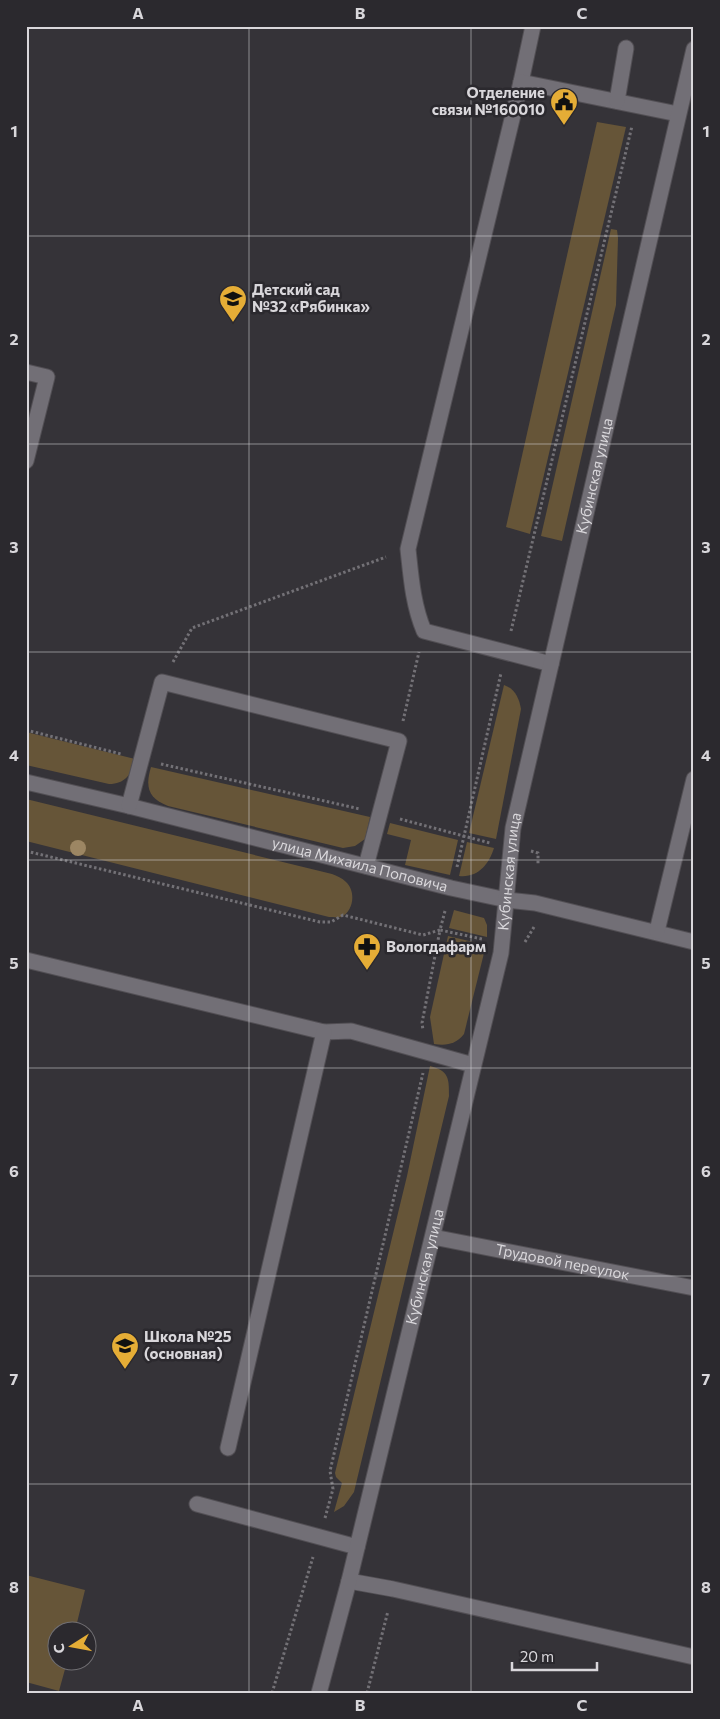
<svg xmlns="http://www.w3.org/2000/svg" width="720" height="1719" font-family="Commissioner,sans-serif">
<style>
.green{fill:#665538}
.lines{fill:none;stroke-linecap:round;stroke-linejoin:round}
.minor-casing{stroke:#524f54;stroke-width:17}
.path{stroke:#737176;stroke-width:3;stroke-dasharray:2.5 2.5;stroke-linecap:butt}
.minor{stroke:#726f76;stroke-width:15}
.tree{fill:#9c8663}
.grid{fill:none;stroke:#d9d7db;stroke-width:1;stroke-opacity:0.55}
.labels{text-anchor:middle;stroke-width:5;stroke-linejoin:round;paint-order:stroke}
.poi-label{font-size:15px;font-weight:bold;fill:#d9d7db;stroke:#2b292e;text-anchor:start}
.street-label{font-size:15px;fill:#d9d7db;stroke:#2b292e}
.neatline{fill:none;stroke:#d9d7db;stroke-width:2}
.grid-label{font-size:16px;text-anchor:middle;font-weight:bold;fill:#d9d7db}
</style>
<rect width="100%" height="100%" fill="#353338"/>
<g class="green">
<polygon points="597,122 626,127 530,534 506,527"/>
<polygon points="611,229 617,230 618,238 616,305 562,541 541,536"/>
<path d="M504 685C515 689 519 698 521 709L496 839 469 833Z"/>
<path d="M26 732 135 759C132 773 126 784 109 784L26 765Z"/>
<path d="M151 767 370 817 365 839 355 846 343 848 168 806C148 798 145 787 151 767Z"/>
<path d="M26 799 332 874C337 876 342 878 346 882 356 891 354 911 341 917 338 918 332 917 329 917L26 841Z"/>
<polygon points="390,823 458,840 450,875 405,865 411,840 387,834"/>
<path d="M467 842 494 848C489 864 478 878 459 876Z"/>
<polygon points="454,910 484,918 487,925 487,937 449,928"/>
<path d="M448 936 486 945 464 1034C456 1044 447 1046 434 1044L430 1017Z"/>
<path d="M430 1066C449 1071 449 1078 449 1096L354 1492 344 1506 334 1512 342 1483 336 1477 335 1473 407 1176Z"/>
<polygon points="26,1575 85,1590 75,1631 58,1632 58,1662 67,1662 59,1691 26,1682"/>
</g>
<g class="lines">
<defs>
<g id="minor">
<path d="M533 26 521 82 408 549C411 577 413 605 424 631L551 664"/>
<polyline points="521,82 678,114"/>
<polyline points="617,101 626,48"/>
<polyline points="26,372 47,377 26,461"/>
<path id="s1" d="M26 782 129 806 451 888 507 900 535 903 694 942"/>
<polyline points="129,806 162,682 399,741 366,866"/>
<polyline points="657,931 694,779"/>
<polyline points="26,960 324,1032 351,1031 473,1065"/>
<path id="s2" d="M433 1237 694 1288"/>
<polyline points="228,1448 324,1032"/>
<polyline points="197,1504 357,1547"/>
<polyline points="349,1581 393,1589 694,1657"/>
<path id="s3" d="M319 1693 349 1581 501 953 513 828 694 49"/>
</g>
</defs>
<use href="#minor" class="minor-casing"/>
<g class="path">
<polyline points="511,631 632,126"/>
<polyline points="173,662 192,628 386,557"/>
<polyline points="403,721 419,652"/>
<polyline points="26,730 121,754"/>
<polyline points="161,764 360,809"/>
<polyline points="400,819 490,843"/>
<polyline points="26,851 320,922 331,922 343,915 423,935 440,930 422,1023 423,1030"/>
<polyline points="531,851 538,853 538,865"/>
<polyline points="457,867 501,673"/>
<polyline points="445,911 440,930 482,939"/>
<polyline points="525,942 534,927"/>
<polyline points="325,1518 333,1489 330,1471 423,1073"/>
<polyline points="272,1693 313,1557"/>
<polyline points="367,1693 388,1611"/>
</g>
<use href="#minor" class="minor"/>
</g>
<circle class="tree" cx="78" cy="848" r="8"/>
<path class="grid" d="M249 26V1693M471 26V1693M26 236H694M26 444H694M26 652H694M26 860H694M26 1068H694M26 1276H694M26 1484H694"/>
<defs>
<symbol id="civic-pin" viewBox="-11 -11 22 30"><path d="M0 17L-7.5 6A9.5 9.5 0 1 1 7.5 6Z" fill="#e5ad36" stroke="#2b292e"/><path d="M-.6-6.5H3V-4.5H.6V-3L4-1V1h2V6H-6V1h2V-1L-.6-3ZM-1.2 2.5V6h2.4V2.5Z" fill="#111"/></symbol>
<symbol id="school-pin" viewBox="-11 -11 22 30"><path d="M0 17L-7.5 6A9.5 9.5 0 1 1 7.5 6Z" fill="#e5ad36" stroke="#2b292e"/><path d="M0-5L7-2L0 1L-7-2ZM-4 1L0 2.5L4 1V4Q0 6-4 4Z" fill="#111"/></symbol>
<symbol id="pharmacy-pin" viewBox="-11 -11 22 30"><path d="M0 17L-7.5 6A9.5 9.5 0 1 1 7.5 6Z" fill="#e5ad36" stroke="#2b292e"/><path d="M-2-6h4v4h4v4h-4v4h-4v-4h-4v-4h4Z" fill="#111"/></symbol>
</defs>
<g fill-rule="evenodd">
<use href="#civic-pin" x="548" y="86" width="32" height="43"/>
<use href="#school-pin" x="217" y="283" width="32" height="43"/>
<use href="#pharmacy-pin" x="351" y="931" width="32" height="43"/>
<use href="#school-pin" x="109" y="1330" width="32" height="43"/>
</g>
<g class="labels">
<g class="poi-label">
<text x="545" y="98" text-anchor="end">Отделение<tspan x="545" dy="17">связи №160010</tspan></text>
<text x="252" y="295">Детский сад<tspan x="252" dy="17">№32 «Рябинка»</tspan></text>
<text x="386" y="952">Вологдафарм</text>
<text x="144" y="1342">Школа №25<tspan x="144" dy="17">(основная)</tspan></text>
</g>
<g class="street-label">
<text dy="5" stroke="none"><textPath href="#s3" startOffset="1249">Кубинская улица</textPath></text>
<text dy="5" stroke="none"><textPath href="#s1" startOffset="344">улица Михаила Поповича</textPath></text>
<text dy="5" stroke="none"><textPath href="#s3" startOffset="844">Кубинская улица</textPath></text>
<text dy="5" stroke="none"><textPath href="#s2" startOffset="132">Трудовой переулок</textPath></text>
<text dy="5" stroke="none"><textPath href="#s3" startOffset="439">Кубинская улица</textPath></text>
</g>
</g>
<rect width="720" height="1719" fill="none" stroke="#2b292e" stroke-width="55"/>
<g transform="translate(72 1646) rotate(259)"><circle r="24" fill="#2b292e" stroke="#716f73"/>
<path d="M0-4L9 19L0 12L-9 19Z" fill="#e5ad36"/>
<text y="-8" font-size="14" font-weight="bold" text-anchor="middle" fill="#d9d7db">С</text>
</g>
<path d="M512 1662v8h85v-8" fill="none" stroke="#d9d7db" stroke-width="2.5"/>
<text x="520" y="1662" font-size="15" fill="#d9d7db" stroke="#2b292e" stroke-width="4" paint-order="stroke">20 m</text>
<rect x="28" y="28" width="664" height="1664" class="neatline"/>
<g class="grid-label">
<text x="138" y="19">A</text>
<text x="360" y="19">B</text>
<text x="582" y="19">C</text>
<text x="14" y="137">1</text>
<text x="706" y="137">1</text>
<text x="14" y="345">2</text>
<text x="706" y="345">2</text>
<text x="14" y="553">3</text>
<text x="706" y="553">3</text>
<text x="14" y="761">4</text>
<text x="706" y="761">4</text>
<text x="14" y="969">5</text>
<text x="706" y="969">5</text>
<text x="14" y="1177">6</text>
<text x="706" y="1177">6</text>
<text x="14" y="1385">7</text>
<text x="706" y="1385">7</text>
<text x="14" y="1593">8</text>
<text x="706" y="1593">8</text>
<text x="138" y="1711">A</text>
<text x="360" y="1711">B</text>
<text x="582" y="1711">C</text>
</g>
</svg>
